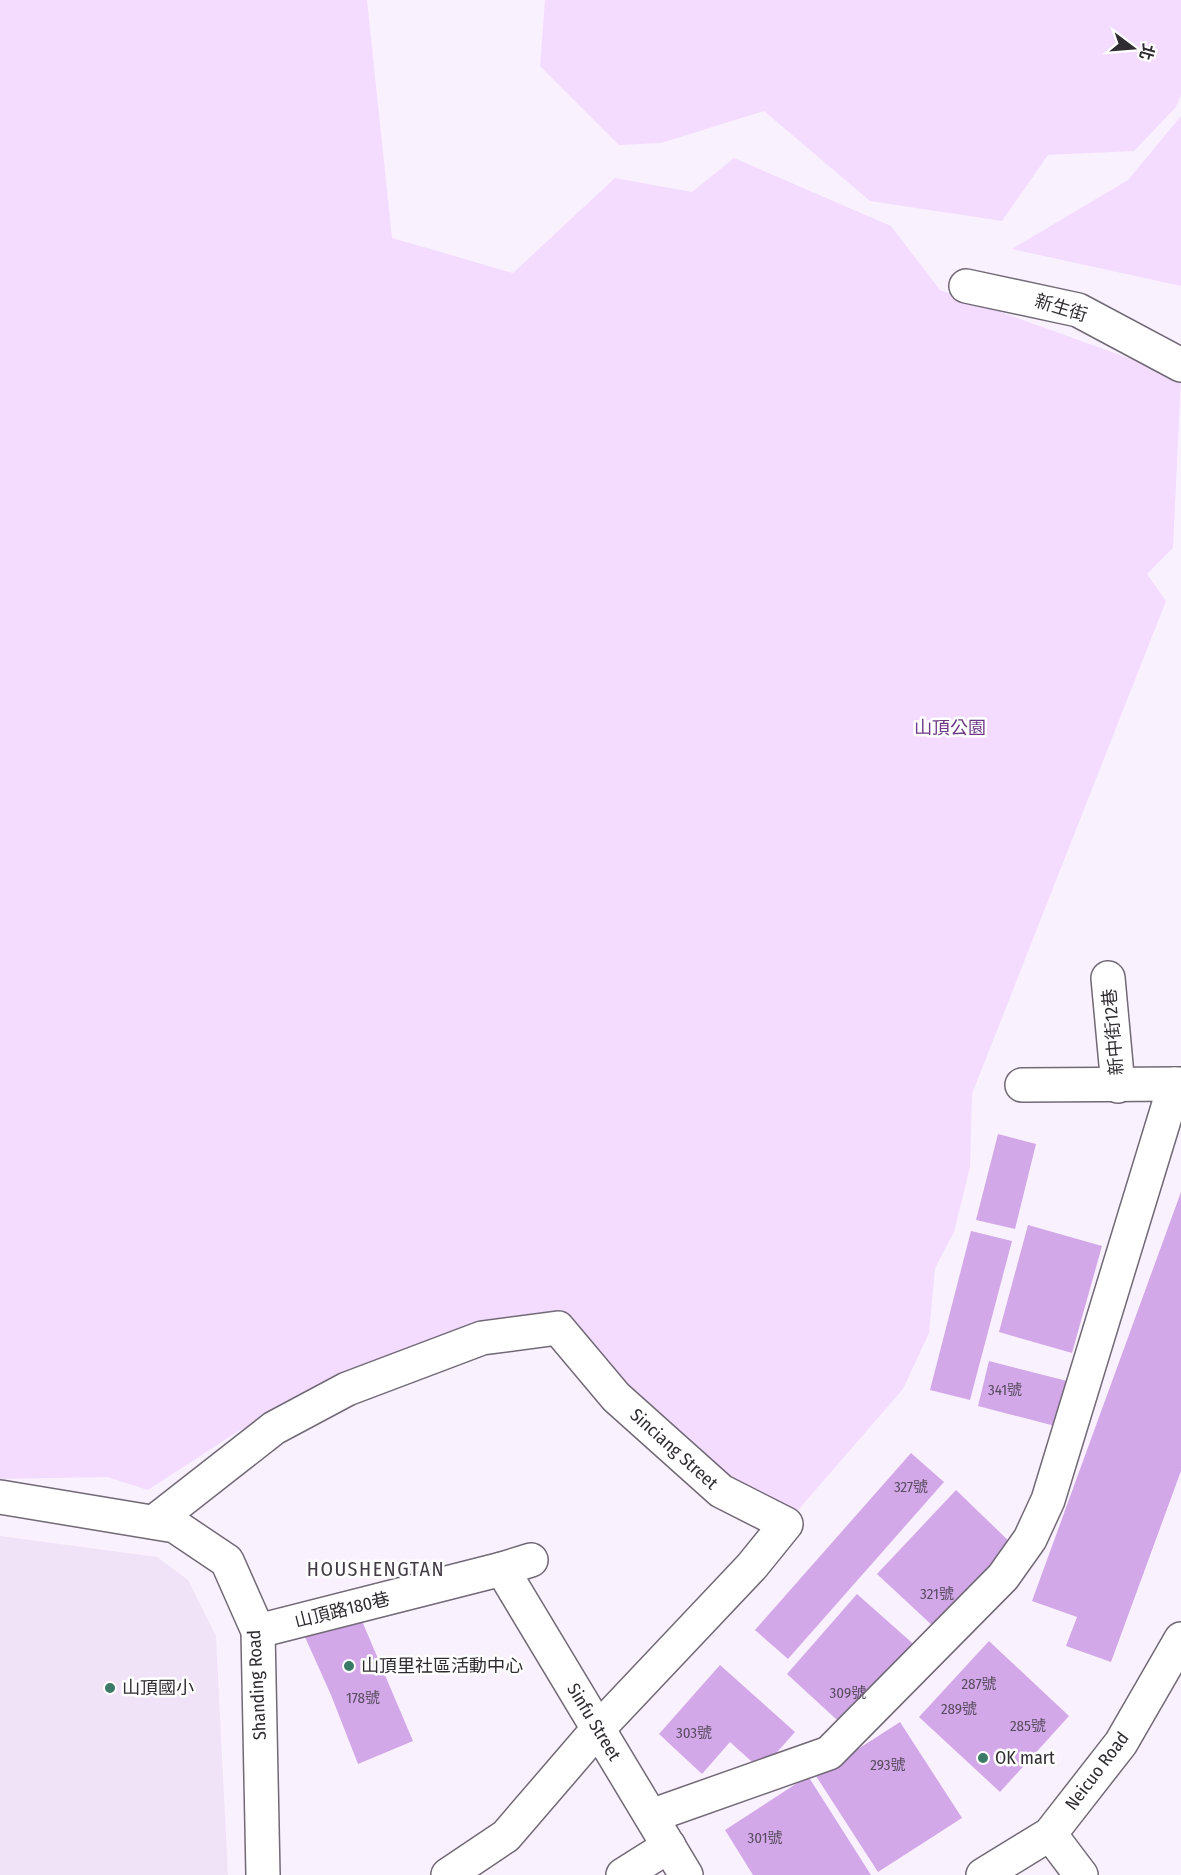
<svg xmlns="http://www.w3.org/2000/svg" width="1181" height="1875" font-family="'Fira Sans Condensed','Noto Sans TC',sans-serif">
<style>
.built{fill:#f0e3f7}
.green{fill:#f3dcff}
.building{fill:#d3a8e9}
.lines{fill:none;stroke-linecap:round;stroke-linejoin:round}
.minor-casing{stroke:#716975;stroke-width:36}
.minor{stroke:#fff;stroke-width:33}
.poi-dot{fill:#3b7a67;stroke:#fff;stroke-width:2}
.labels{text-anchor:middle;stroke-width:5;stroke-linejoin:round;paint-order:stroke}
.number-label{font-size:15px;fill:#594c60}
.street-label{font-size:18px;fill:#302d32;stroke:#fff}
.park-label{font-size:18px;fill:#6d3985;stroke:#fff}
.poi-label{font-size:18px;fill:#302d32;stroke:#fff;text-anchor:start}
.neighbourhood-label{font-size:20px;letter-spacing:1.5px;fill:#423b45;stroke:#fff}
</style>
<rect width="100%" height="100%" fill="#faf1ff"/>
<polygon class="built" points="0,1536 157,1557 188,1580 216,1636 228,1875 0,1875"/>
<g class="green">
<polygon points="0,0 367,0 392,238 513,273 615,178 692,192 734,158 891,226 940,290 1181,377 1173,548 1147,574 1166,601 972,1094 970,1167 954,1232 935,1268 929,1333 903,1389 786,1524 721,1491 541,1315 240,1430 148,1490 107,1477 0,1479"/>
<polygon points="545,0 1181,0 1181,95 1176,107 1134,151 1048,155 1002,221 870,201 764,111 661,143 619,145 540,66"/>
<polygon points="1181,116 1181,286 1012,249 1128,180"/>
</g>
<g class="building">
<polygon points="998,1134 1036,1144 1015,1229 976,1220"/>
<polygon points="1181,1192 1181,1471 1111,1662 1066,1646 1077,1617 1032,1601"/>
<polygon points="1028,1225 1102,1246 1072,1353 999,1332"/>
<polygon points="971,1231 1012,1241 970,1400 930,1390"/>
<polygon points="989,1361 1067,1381 1055,1426 978,1406"/>
<polygon points="911,1453 944,1482 788,1659 755,1630"/>
<polygon points="956,1490 1013,1545 935,1628 877,1574"/>
<polygon points="857,1594 919,1649 848,1730 787,1674"/>
<polygon points="359,1614 413,1741 358,1764 331,1695 305,1637"/>
<polygon points="989,1641 1069,1716 1000,1792 919,1717"/>
<polygon points="720,1665 795,1732 761,1770 730,1742 702,1774 659,1734"/>
<polygon points="900,1722 962,1818 878,1872 816,1776"/>
<polygon points="808,1776 871,1875 753,1875 725,1830"/>
</g>
<g class="lines">
<defs>
<g id="minor">
<polyline points="966,286 1078,310 1181,365"/>
<polyline points="1108,978 1118,1086"/>
<polyline points="1022,1085 1181,1084"/>
<polyline points="0,1497 175,1526 227,1561 258,1631 263,1875"/>
<polyline points="154,1522 274,1428 347,1389 482,1338 558,1328 616,1397 721,1491 786,1524 752,1566 598,1729 506,1836 448,1875"/>
<polyline points="502,1569 686,1875"/>
<polyline points="258,1631 502,1569 531,1560"/>
<polyline points="651,1816 829,1753 1003,1577 1030,1539 1048,1500 1175,1084"/>
<polyline points="1050,1834 1081,1875"/>
<polyline points="623,1875 669,1846"/>
<polyline points="983,1875 1050,1834 1121,1743 1181,1639"/>
</g>
</defs>
<use href="#minor" class="minor-casing"/>
<use href="#minor" class="minor"/>
</g>
<g class="poi-dot">
<circle cx="349" cy="1666" r="6"/>
<circle cx="110" cy="1688" r="6"/>
<circle cx="983" cy="1758" r="6"/>
</g>
<g class="labels">
<g class="number-label">
<text x="1005" y="1395">341號</text>
<text x="911" y="1492">327號</text>
<text x="937" y="1599">321號</text>
<text x="979" y="1689">287號</text>
<text x="848" y="1698">309號</text>
<text x="363" y="1703">178號</text>
<text x="959" y="1714">289號</text>
<text x="1028" y="1731">285號</text>
<text x="694" y="1738">303號</text>
<text x="888" y="1770">293號</text>
<text x="765" y="1843">301號</text>
</g>
<g class="street-label">
<text transform="translate(1061 308) rotate(17)" y="6">新生街</text>
<text transform="translate(1113 1032) rotate(-95)" y="6">新中街12巷</text>
<text transform="translate(674 1449) rotate(42)" y="6">Sinciang Street</text>
<text transform="translate(342 1610) rotate(-14)" y="6">山頂路180巷</text>
<text transform="translate(257 1685) rotate(-93)" y="6">Shanding Road</text>
<text transform="translate(594 1722) rotate(59)" y="6">Sinfu Street</text>
<text transform="translate(1097 1771) rotate(-53)" y="6">Neicuo Road</text>
</g>
<g class="park-label">
<text x="950" y="734">山頂公園</text>
</g>
<g class="poi-label">
<text x="361" y="1672">山頂里社區活動中心</text>
<text x="122" y="1694">山頂國小</text>
<text x="995" y="1764">OK mart</text>
</g>
<g class="neighbourhood-label">
<text x="376" y="1576">HOUSHENGTAN</text>
</g>
</g>
<g transform="translate(1133 48) rotate(106)" stroke="#ffffff" stroke-width="4.5" paint-order="stroke">
<path d="M0-4.5L10 22L0 15L-10 22Z" fill="#302d32"/>
<text y="-9" font-size="16" font-weight="bold" text-anchor="middle" fill="#302d32">北</text>
</g>
</svg>
